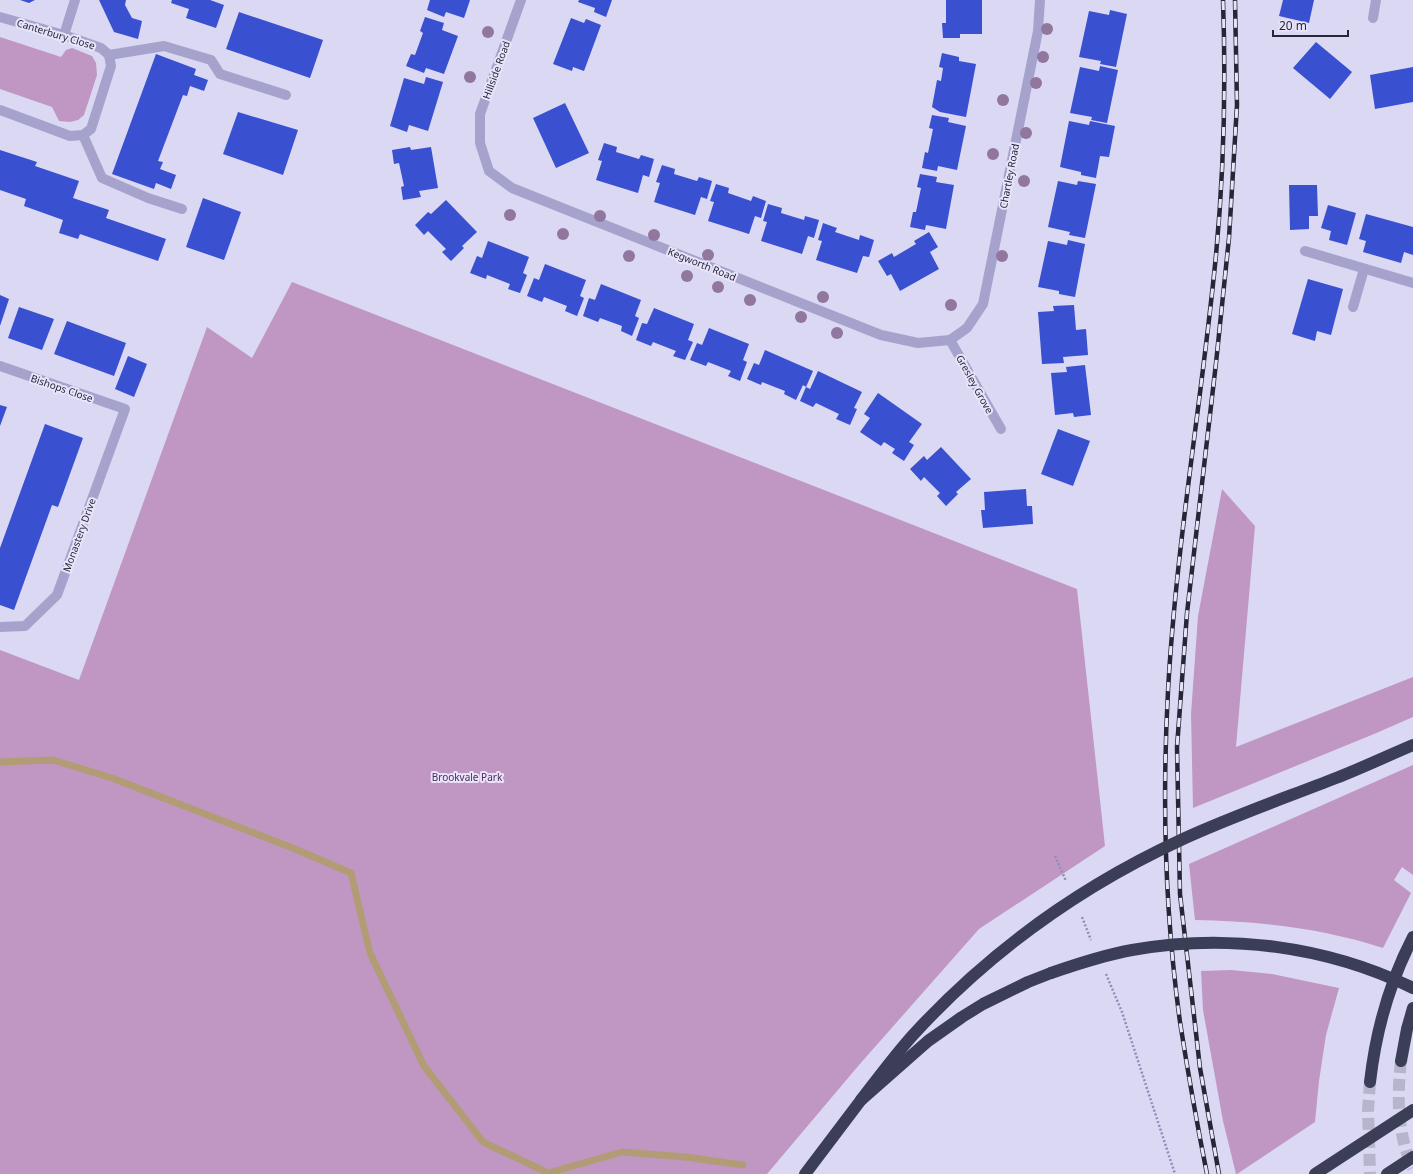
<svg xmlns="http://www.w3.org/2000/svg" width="1413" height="1174" font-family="'Noto Sans',sans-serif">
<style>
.green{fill:#c097c3}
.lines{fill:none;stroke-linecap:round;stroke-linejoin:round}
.stream{stroke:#b29c75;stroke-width:7}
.building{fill:#3950d0}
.motorway-tunnel{stroke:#b7b5cd;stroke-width:12;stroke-dasharray:12 6;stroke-linecap:butt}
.path{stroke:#8f8db8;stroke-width:2.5;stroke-dasharray:2 2;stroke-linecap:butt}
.minor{stroke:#a5a3cc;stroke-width:10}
.motorway{stroke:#3c3e58;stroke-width:12}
.rail-casing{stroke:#262736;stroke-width:4.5}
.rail{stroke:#e8e4fb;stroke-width:3;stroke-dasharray:9;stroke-linecap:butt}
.motorway-bridge{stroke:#3c3e58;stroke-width:12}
.tree{fill:#91779d}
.labels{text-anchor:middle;stroke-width:4;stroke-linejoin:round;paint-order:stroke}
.street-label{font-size:10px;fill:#262736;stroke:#e8e4fb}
.park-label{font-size:10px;fill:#552757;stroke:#e8e4fb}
</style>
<rect width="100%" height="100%" fill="#dbd8f3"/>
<g class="green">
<polygon points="0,37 61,57 66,50 72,48 92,56 96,63 97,75 84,115 78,120 70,122 59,121 52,107 0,89"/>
<polygon points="292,282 1077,589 1105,846 979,929 859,1065 767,1174 0,1174 0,650 79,680 207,327 252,358"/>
<polygon points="1222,489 1255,526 1236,747 1413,677 1413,717 1374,734 1193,808 1191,714 1198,616"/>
<path d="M1413 765V875L1402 867 1394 880 1411 893 1383 948C1322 928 1258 921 1195 920L1189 864Z"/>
<polygon points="1231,970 1272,974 1339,988 1326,1035 1319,1081 1315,1122 1237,1174 1236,1174 1223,1121 1203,1010 1201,971"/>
</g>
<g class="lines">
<polyline class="stream" points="0,762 53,760 112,778 295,849 351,873 370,953 424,1066 483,1142 548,1173 622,1152 685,1157 743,1165"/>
</g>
<g class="building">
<polygon points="20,0 35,0 29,3"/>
<polygon points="99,0 126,0 125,5 132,18 142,21 138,39 114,32"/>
<polygon points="172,0 210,0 224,5 216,28 186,18 189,9 171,3"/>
<polygon points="430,0 470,0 464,18 446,12 444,17 427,10"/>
<polygon points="579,0 612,0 606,17 594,12 595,8 578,2"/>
<polygon points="946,0 982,0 982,34 960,34 960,38 943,38 942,23 946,23"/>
<polygon points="1283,0 1314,0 1309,23 1279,16"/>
<polygon points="1110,10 1127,14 1116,67 1100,64 1101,61 1079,57 1089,11 1109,15"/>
<polygon points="239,12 323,40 310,78 226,49"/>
<polygon points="425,17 444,23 442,30 458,36 444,74 426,68 424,73 406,66 411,54 415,55 423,33 420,31"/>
<polygon points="571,18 584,23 586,19 601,25 584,71 573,67 572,71 553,64"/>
<polygon points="1316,42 1352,72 1330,99 1293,68"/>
<polygon points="942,53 959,57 959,61 976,64 966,117 940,112 932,107 937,80 941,81 943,68 939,67"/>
<polygon points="156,54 196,69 194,75 208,80 204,91 190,86 187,96 183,95 158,161 163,162 160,169 176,175 171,189 156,183 154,189 112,174"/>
<polygon points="1100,66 1118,70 1107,123 1091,120 1092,117 1070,113 1080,67 1099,71"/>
<polygon points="1413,67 1413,102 1375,109 1370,75"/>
<polygon points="426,77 443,82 428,131 409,125 407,132 390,126 404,78 424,84"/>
<polygon points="565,103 589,153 556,168 533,118"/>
<polygon points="238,112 298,130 283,175 223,154"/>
<polygon points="932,115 949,118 948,122 966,126 957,170 938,166 937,171 922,168 925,152 928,153 933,129 929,128"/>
<polygon points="1069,121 1089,125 1090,121 1115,126 1109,157 1100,156 1096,178 1081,175 1081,172 1060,167"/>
<polygon points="604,143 617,147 616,152 639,159 641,155 654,159 649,177 643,175 638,193 596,180 602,161 598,160"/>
<polygon points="410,147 411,150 431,147 438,188 419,191 421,197 403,200 401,187 404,186 399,163 394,164 392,150"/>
<polygon points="0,150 37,162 35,166 79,181 73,198 109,210 106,218 166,239 158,261 80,234 78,239 59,233 63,220 24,206 26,199 0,190"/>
<polygon points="662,165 675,169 674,174 697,181 699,177 712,181 707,199 701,197 695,215 654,202 660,183 656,182"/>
<polygon points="920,174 937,177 936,182 954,185 946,229 926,225 925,230 910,227 913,212 916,212 921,188 917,187"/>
<polygon points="1058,181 1077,185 1078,181 1096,184 1085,238 1069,235 1070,232 1048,227"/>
<polygon points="716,184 729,188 728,193 751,201 753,196 766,201 761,218 755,216 749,234 708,221 714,202 710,201"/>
<polygon points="1289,185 1317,185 1318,216 1309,216 1309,229 1290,230"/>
<polygon points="203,198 241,212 224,260 186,247"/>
<polygon points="446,200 477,232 462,246 464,248 451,261 442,252 446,249 428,231 424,235 415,225 428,212 431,214"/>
<polygon points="768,204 782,208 781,213 804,220 805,216 819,220 814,238 808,236 802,254 761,241 767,222 763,221"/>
<polygon points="1328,205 1356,213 1347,245 1329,240 1331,231 1321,228"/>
<polygon points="1366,214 1413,227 1413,255 1404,252 1401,263 1363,252 1366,241 1359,239"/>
<polygon points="823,223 837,228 835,232 859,240 860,235 874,240 869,257 863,256 857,273 816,260 822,241 818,240"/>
<polygon points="929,232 938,247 930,252 939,269 900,291 891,274 887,276 878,261 892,253 894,257 916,244 914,241"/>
<polygon points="1068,240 1085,244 1075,297 1059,294 1059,291 1038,287 1048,241 1067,245"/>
<polygon points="488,241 529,257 523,273 527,275 520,293 508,289 510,284 487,275 486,279 470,273 477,256 482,258"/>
<polygon points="545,264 586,280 580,296 584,298 577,316 565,311 567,306 544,297 542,302 527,296 534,278 539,280"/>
<polygon points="1308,279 1343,289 1331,335 1317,331 1315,341 1292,334"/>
<polygon points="601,284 641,300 635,316 639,318 632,336 621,331 622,326 600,318 598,322 583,316 589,298 595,300"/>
<polygon points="0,295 9,299 0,326"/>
<polygon points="1074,305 1076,330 1086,329 1088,355 1063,357 1064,363 1042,364 1038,312 1054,311 1053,306"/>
<polygon points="19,307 54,319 42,350 8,338"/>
<polygon points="654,308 694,324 688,340 693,342 685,360 673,356 676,351 653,342 651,346 636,340 642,323 647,324"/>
<polygon points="67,321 126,343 114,376 54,354"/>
<polygon points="709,328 749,344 743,360 747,362 740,381 728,376 731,371 708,362 706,366 690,360 697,343 702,345"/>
<polygon points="765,350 813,371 806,387 803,385 796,400 784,394 785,391 762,382 761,385 747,379 754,363 759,365"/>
<polygon points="128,356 147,364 134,397 115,389"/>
<polygon points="1085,365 1091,415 1074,417 1073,413 1055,415 1051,373 1067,372 1066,367"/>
<polygon points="818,371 862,392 854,408 857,409 850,425 836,419 839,414 816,403 813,407 800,401 806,387 810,389"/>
<polygon points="878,393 922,424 909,442 914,445 904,461 892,453 895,449 884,442 881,446 860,432 870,418 864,414"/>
<polygon points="0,405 7,407 0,426"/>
<polygon points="45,424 83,438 58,507 52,505 14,610 0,605 0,548"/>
<polygon points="1058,429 1090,441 1073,486 1041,474"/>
<polygon points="941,447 971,479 956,492 958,494 946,506 937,496 940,493 924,477 921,481 910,469 924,456 927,460"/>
<polygon points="1026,489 1027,506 1032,506 1033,524 983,528 981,510 985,510 984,492"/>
</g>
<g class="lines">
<g class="motorway-tunnel">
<path d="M1401 1061C1397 1097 1397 1134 1413 1168"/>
<polyline points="1370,1082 1368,1110 1370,1174"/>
</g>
<g class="path">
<polyline points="1055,856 1066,881"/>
<polyline points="1082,917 1091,940"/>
<polyline points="1106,974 1122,1012 1175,1174"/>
</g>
<g class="minor">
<polyline points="521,0 480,114 480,143 489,171 512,188 881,335 918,343 950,340"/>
<polyline points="0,17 64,35 101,48 109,55 111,66 91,129 83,135 70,136 0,110"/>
<polyline points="1373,18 1376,0"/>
<polyline points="64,35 75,0"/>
<polyline points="109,55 164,46 211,60 220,74 286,95"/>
<polyline points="83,135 102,178 148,198 182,209"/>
<polyline points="1305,251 1413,283"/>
<polyline points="1353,307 1364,269"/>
<polyline points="950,340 967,328 983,304 1038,31 1040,0"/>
<polyline points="950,340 1001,429"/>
<polyline points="0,366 125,409 57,595 25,626 0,627"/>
</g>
<g class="motorway">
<polyline points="1401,1061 1407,1029 1413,1008"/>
<path d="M1370 1082C1376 1030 1389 983 1413 937"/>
<polyline points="805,1174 861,1100 928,1041 962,1017 983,1004 1028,982 1051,973"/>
</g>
<defs>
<g id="rail">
<path d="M1207 1174C1197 1124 1188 1073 1180 1022 1165 913 1162 801 1168 691 1176 545 1202 400 1216 255 1224 170 1226 85 1223 0"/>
<polyline points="1219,1174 1200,1068 1180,894 1177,747 1187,613 1216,363 1229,238 1237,105 1235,0"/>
</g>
</defs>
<use href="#rail" class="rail-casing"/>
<use href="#rail" class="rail"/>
<g class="motorway-bridge">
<path d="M1051 973C1077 964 1104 955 1132 950 1227 933 1327 946 1413 988"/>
<path d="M861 1100C878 1078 895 1055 913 1035 989 952 1081 886 1183 839 1233 816 1285 798 1336 778 1362 768 1387 756 1413 745"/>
<polyline points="1315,1174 1413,1110"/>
<polyline points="1387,1174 1413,1157"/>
</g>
</g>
<g class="tree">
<circle cx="1047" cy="29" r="6"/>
<circle cx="488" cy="32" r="6"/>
<circle cx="1043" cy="57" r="6"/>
<circle cx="470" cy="77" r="6"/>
<circle cx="1036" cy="83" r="6"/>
<circle cx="1003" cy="100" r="6"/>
<circle cx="1026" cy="133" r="6"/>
<circle cx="993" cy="154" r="6"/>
<circle cx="1024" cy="181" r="6"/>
<circle cx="510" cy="215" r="6"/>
<circle cx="600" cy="216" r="6"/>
<circle cx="563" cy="234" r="6"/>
<circle cx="654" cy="235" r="6"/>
<circle cx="708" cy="255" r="6"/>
<circle cx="629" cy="256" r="6"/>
<circle cx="1002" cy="256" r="6"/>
<circle cx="687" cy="276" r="6"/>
<circle cx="718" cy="287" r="6"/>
<circle cx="823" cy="297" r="6"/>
<circle cx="750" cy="300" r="6"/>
<circle cx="951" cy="305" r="6"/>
<circle cx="801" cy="317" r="6"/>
<circle cx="837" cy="333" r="6"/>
</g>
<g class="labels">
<g class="street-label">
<text transform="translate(56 34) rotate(17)" y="4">Canterbury Close</text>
<text transform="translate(496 70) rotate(-70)" y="4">Hillside Road</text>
<text transform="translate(1009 176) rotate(-79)" y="4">Chartley Road</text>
<text transform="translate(702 264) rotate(22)" y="4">Kegworth Road</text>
<text transform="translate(975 384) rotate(61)" y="4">Gresley Grove</text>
<text transform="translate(62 388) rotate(19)" y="4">Bishops Close</text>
<text transform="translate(79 535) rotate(-70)" y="4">Monastery Drive</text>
</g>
<g class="park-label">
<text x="467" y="781">Brookvale Park</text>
</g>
</g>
<path d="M1273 30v6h75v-6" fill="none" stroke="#262736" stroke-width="2"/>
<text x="1279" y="30" font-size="12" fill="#262736" stroke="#e8e4fb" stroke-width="3" paint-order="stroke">20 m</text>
</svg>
